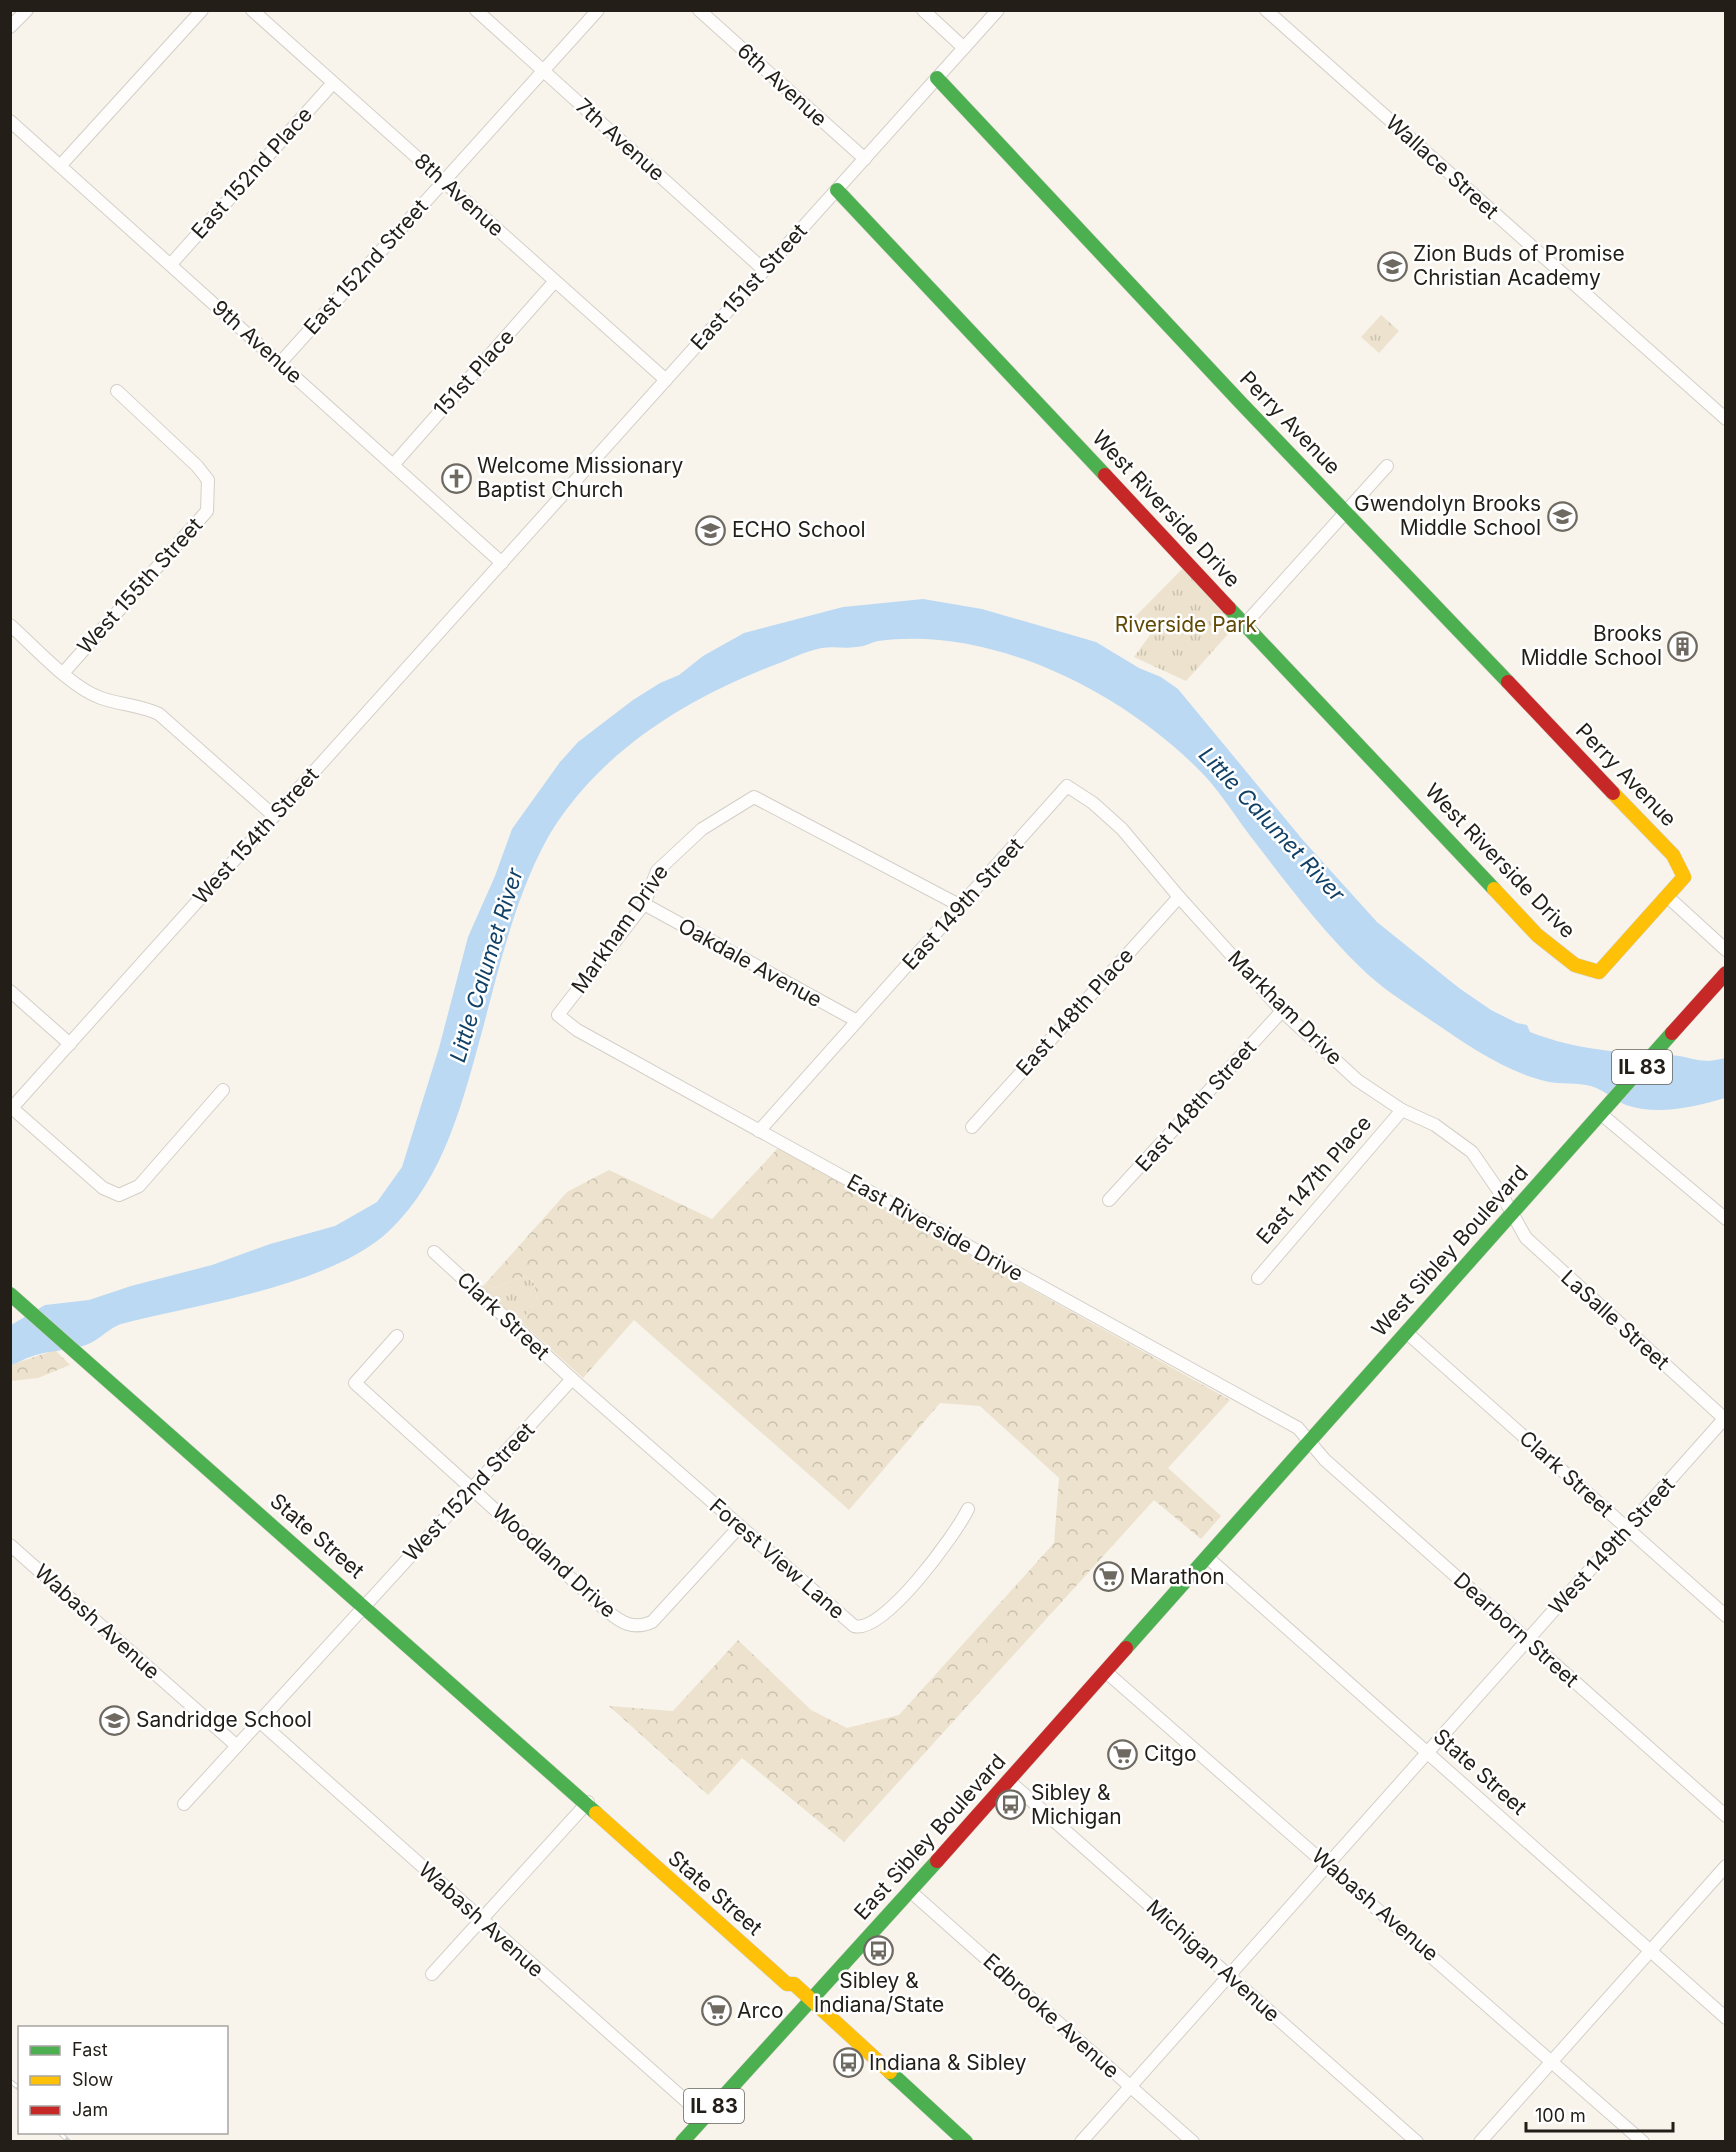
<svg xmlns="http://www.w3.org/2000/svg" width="1736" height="2152" font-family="Inter,sans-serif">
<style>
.grass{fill:url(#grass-tufts)}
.forest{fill:url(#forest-crowns)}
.water{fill:#bcd9f3}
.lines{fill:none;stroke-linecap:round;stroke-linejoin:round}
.street-casing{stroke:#d3cfc8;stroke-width:14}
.fast-casing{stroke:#d3cfc8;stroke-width:15}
.slow-casing{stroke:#d3cfc8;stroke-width:15}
.jam-casing{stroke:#d3cfc8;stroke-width:15}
.street{stroke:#fefdfc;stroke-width:12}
.fast{stroke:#4caf50;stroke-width:14}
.slow{stroke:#ffc107;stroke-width:14}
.jam{stroke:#c62828;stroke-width:14}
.rail-casing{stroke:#d0cfcd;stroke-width:5}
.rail{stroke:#fff;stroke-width:3;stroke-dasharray:9;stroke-linecap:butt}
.labels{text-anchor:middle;stroke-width:5;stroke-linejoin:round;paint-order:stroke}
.shield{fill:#fff;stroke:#65625d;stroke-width:1.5}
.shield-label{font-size:20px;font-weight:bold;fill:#231f18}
.street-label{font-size:21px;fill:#231f18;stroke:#fff}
.poi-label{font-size:21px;fill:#231f18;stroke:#fff;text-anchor:start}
.park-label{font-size:21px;fill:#614a07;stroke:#fff}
.water-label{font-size:22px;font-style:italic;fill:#124167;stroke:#fff}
</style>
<defs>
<pattern id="grass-tufts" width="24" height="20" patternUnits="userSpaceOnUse" patternTransform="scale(1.5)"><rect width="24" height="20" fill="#ece2cd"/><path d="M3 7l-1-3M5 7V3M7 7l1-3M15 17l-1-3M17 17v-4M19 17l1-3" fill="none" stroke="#cac1af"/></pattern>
<pattern id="forest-crowns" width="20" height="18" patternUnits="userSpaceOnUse" patternTransform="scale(1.5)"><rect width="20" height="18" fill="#ece2cd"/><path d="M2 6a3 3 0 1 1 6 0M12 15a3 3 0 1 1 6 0" fill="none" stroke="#cac1af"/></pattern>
</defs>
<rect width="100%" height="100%" fill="#f8f4ec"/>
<g class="grass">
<polygon points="1381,315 1399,331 1379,353 1361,337"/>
<polygon points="1184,567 1237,624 1186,681 1134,657 1150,635 1133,619"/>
<polygon points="525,1276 534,1283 537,1299 521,1322 481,1288 485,1284 495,1288"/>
</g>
<g class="forest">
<polygon points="778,1148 1230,1400 1168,1468 1221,1516 1201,1539 1154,1500 844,1842 742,1758 708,1795 609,1706 673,1711 738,1640 811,1710 847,1728 899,1715 1054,1543 1059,1478 980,1406 940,1403 849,1510 634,1320 583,1378 521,1322 537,1299 534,1282 525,1276 495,1288 485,1284 567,1192 609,1170 712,1219"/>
<polygon points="55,1350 70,1365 38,1378 11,1381 11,1365"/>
</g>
<path class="water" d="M923 599 982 609 1096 642 1139 668 1161 677 1178 689 1302 839 1377 922 1459 988 1491 1010 1517 1023 1527 1025 1530 1032C1576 1050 1622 1053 1671 1055 1696 1057 1697 1065 1725 1058V1098C1694 1107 1658 1116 1626 1105 1611 1099 1602 1087 1586 1085 1571 1082 1556 1085 1541 1080 1501 1069 1466 1044 1432 1021 1407 1004 1381 988 1360 967 1320 928 1285 881 1251 837 1235 816 1221 793 1203 774 1125 693 992 625 878 641 870 643 864 647 856 647 845 649 834 646 822 648 804 651 787 661 769 667 688 699 612 745 561 817 522 871 500 963 483 1028 463 1100 445 1178 389 1231 330 1286 201 1303 125 1323 110 1326 100 1340 86 1345 68 1351 48 1350 30 1357 24 1359 18 1363 11 1365V1325L45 1305 89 1300 131 1286 212 1265 270 1244 335 1226 377 1202 402 1167 439 1048 468 937 495 876 512 829 560 762 578 742 633 700 660 683 679 675 703 656 744 633 843 607Z"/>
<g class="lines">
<defs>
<g id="street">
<polyline points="252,10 666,380"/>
<polyline points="476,10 764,270"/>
<polyline points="699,10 865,159"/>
<polyline points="923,10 964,48"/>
<polyline points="1266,10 1726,419"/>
<polyline points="10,27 27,10"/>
<polyline points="10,121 502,563"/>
<polyline points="60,166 202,10"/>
<polyline points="171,264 333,83"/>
<polyline points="280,363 598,10"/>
<polyline points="393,465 555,281"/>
<polyline points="1245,624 1387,466"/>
<path d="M10 625C35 647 70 687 101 698 121 705 139 705 159 714L274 816"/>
<polyline points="64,672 207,511 208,480 197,466 117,391"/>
<polyline points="1668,897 1726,950"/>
<polyline points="644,904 857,1021"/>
<polyline points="961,906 754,797 702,829 657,871 644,904 558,1015 577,1030 1298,1428 1325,1460 1726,1816"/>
<polyline points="10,991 70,1044"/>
<polyline points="12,1108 103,1188 119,1195 139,1186 223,1090"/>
<polyline points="10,1110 998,10"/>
<polyline points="1601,1114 1726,1219"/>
<polyline points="972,1127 1179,897"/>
<polyline points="759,1131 1067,786 1093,803 1122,829 1179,897 1282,1011 1357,1080 1402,1110 1435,1125 1472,1152 1503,1197 1526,1238 1726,1420"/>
<polyline points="1109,1200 1282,1011"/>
<path d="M434 1252 572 1379 854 1626C883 1635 956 1534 968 1509"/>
<polyline points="1258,1278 1402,1110"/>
<polyline points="1406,1332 1726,1616"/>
<path d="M397 1336 355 1383 607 1611C622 1623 633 1630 652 1622L739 1527"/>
<polyline points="10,1545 237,1746"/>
<polyline points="1207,1557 1726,2018"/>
<polyline points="1105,1671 1643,2142"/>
<polyline points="259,1721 704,2117"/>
<polyline points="1008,1780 1417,2142"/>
<polyline points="184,1804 572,1379"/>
<polyline points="910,1891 1193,2142"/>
<polyline points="432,1974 588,1802"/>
<polyline points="1081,2142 1724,1419"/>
<polyline points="1480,2142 1726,1866"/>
</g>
<g id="fast">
<polyline points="937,78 1241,403 1508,682"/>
<polyline points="837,190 1105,475"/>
<polyline points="1229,608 1494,889"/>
<polyline points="10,1294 596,1813"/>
<polyline points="1126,1648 1672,1033"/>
<polyline points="890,2072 966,2142"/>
<polyline points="682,2142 937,1861"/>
</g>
<g id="slow">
<polyline points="1494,889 1537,935 1575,965 1599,972 1684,877 1673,855 1613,793"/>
<polyline points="596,1813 787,1984 794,1984 890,2072"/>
</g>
<g id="jam">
<polyline points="1105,475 1229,608"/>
<polyline points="1508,682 1613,793"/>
<polyline points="1672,1033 1726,973"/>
<polyline points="937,1861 1126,1648"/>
</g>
</defs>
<use href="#street" class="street-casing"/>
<use href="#fast" class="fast-casing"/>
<use href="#slow" class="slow-casing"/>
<use href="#jam" class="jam-casing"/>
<use href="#street" class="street"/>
<use href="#fast" class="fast"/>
<use href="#slow" class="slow"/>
<use href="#jam" class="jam"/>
<defs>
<g id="rail">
<polyline points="10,2081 20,2089"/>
<polyline points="59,2132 69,2142"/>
</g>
</defs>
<use href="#rail" class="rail-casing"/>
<use href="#rail" class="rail"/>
</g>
<defs>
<symbol id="school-ring" viewBox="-11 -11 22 22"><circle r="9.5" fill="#fff" stroke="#6e6a62" stroke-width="1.5"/><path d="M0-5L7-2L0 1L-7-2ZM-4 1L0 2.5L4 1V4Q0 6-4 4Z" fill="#6e6a62"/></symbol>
<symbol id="church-ring" viewBox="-11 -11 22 22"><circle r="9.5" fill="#fff" stroke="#6e6a62" stroke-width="1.5"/><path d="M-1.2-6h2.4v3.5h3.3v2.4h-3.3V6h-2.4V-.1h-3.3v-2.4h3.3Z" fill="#6e6a62"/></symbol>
<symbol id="building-ring" viewBox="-11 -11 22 22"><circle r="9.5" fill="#fff" stroke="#6e6a62" stroke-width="1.5"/><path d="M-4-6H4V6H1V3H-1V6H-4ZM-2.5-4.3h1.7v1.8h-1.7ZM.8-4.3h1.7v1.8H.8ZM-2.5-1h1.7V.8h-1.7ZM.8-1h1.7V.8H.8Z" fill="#6e6a62"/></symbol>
<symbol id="supermarket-ring" viewBox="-11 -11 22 22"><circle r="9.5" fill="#fff" stroke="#6e6a62" stroke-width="1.5"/><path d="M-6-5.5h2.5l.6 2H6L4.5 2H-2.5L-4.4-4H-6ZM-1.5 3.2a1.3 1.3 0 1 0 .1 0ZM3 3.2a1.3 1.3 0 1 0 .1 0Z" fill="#6e6a62"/></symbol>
<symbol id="bus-ring" viewBox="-11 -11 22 22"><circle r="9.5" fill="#fff" stroke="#6e6a62" stroke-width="1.5"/><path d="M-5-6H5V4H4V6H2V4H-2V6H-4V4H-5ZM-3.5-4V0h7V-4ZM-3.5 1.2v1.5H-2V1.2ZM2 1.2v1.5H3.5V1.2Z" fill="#6e6a62"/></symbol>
</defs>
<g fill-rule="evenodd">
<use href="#school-ring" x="1376" y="250" width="33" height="33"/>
<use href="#church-ring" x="440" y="462" width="33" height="33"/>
<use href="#school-ring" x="1546" y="500" width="33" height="33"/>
<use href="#school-ring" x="694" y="514" width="33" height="33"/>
<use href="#building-ring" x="1666" y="630" width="33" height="33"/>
<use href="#supermarket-ring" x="1092" y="1560" width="33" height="33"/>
<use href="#school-ring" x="98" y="1704" width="33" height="33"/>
<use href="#supermarket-ring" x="1106" y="1738" width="33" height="33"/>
<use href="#bus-ring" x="994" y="1788" width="33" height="33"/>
<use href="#bus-ring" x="862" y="1934" width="33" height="33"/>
<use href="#supermarket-ring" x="700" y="1994" width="33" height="33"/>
<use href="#bus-ring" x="832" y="2046" width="33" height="33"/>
</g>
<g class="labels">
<g class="shield">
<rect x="1612" y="1050" width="60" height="34" rx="4.5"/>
<rect x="684" y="2089" width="60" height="34" rx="4.5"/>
</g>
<g class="shield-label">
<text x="1642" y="1074">IL 83</text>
<text x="714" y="2113">IL 83</text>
</g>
<g class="street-label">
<text transform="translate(782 85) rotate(42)" y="7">6th Avenue</text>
<text transform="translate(620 140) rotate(42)" y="7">7th Avenue</text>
<text transform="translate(1442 167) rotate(42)" y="7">Wallace Street</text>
<text transform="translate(252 173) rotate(-48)" y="7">East 152nd Place</text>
<text transform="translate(459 195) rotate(42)" y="7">8th Avenue</text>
<text transform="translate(366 267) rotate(-48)" y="7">East 152nd Street</text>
<text transform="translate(749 287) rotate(-48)" y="7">East 151st Street</text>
<text transform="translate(257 342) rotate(42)" y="7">9th Avenue</text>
<text transform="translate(474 373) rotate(-48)" y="7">151st Place</text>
<text transform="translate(1290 423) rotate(46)" y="7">Perry Avenue</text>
<text transform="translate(1166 509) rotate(47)" y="7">West Riverside Drive</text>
<text transform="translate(140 586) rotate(-48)" y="7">West 155th Street</text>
<text transform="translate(1626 775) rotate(46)" y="7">Perry Avenue</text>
<text transform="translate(256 836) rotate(-48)" y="7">West 154th Street</text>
<text transform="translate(1500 861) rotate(46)" y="7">West Riverside Drive</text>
<text transform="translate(963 904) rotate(-48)" y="7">East 149th Street</text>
<text transform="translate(620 929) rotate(-55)" y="7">Markham Drive</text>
<text transform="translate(750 963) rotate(29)" y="7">Oakdale Avenue</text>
<text transform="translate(1285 1008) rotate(45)" y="7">Markham Drive</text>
<text transform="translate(1075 1012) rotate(-48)" y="7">East 148th Place</text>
<text transform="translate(1196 1106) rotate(-48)" y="7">East 148th Street</text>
<text transform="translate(1314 1180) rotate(-49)" y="7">East 147th Place</text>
<text transform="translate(935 1228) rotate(29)" y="7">East Riverside Drive</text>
<text transform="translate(1450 1251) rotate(-48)" y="7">West Sibley Boulevard</text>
<text transform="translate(503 1316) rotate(43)" y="7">Clark Street</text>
<text transform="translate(1615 1320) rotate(42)" y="7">LaSalle Street</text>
<text transform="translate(1566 1474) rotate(42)" y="7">Clark Street</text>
<text transform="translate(469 1492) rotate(-47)" y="7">West 152nd Street</text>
<text transform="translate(317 1536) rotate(41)" y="7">State Street</text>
<text transform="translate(1612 1546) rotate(-48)" y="7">West 149th Street</text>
<text transform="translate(777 1559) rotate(41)" y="7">Forest View Lane</text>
<text transform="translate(554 1561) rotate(42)" y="7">Woodland Drive</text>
<text transform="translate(97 1622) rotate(42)" y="7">Wabash Avenue</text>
<text transform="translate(1516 1630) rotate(42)" y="7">Dearborn Street</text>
<text transform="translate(1480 1772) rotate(42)" y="7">State Street</text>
<text transform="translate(930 1837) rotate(-48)" y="7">East Sibley Boulevard</text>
<text transform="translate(715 1893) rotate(41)" y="7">State Street</text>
<text transform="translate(1375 1905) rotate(41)" y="7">Wabash Avenue</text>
<text transform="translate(481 1920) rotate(42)" y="7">Wabash Avenue</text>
<text transform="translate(1213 1961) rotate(42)" y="7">Michigan Avenue</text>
<text transform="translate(1051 2016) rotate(42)" y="7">Edbrooke Avenue</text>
</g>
<g class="poi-label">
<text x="1413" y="261">Zion Buds of Promise<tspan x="1413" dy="24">Christian Academy</tspan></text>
<text x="477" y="473">Welcome Missionary<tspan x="477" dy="24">Baptist Church</tspan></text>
<text x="1541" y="511" text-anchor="end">Gwendolyn Brooks<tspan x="1541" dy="24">Middle School</tspan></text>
<text x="732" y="537">ECHO School</text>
<text x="1662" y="641" text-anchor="end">Brooks<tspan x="1662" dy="24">Middle School</tspan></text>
<text x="1130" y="1584">Marathon</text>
<text x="136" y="1727">Sandridge School</text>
<text x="1144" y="1761">Citgo</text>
<text x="1031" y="1800">Sibley &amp;<tspan x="1031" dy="24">Michigan</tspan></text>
<text x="879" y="1988" text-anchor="middle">Sibley &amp;<tspan x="879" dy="24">Indiana/State</tspan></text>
<text x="737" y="2018">Arco</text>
<text x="869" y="2070">Indiana &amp; Sibley</text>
</g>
<g class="park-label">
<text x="1186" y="632">Riverside Park</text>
</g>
<g class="water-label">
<text transform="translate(1272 824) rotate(47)" y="8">Little Calumet River</text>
<text transform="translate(486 965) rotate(-73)" y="8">Little Calumet River</text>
</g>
</g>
<rect width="1736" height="2152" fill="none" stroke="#231f18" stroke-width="24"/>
<rect x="18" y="2026" width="210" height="108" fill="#ffffff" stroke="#a7a5a3" stroke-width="1.5"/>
<rect x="30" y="2046" width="30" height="9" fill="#4caf50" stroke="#a7a5a3" stroke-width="1.5"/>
<text x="72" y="2056" font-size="18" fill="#231f18">Fast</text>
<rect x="30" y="2076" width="30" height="9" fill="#ffc107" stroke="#a7a5a3" stroke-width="1.5"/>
<text x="72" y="2086" font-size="18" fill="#231f18">Slow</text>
<rect x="30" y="2106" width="30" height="9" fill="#c62828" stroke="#a7a5a3" stroke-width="1.5"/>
<text x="72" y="2116" font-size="18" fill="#231f18">Jam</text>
<path d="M1526 2122v9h147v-9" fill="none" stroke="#231f18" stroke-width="3"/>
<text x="1535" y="2122" font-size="18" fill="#231f18" stroke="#ffffff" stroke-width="4.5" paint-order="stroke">100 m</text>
</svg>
